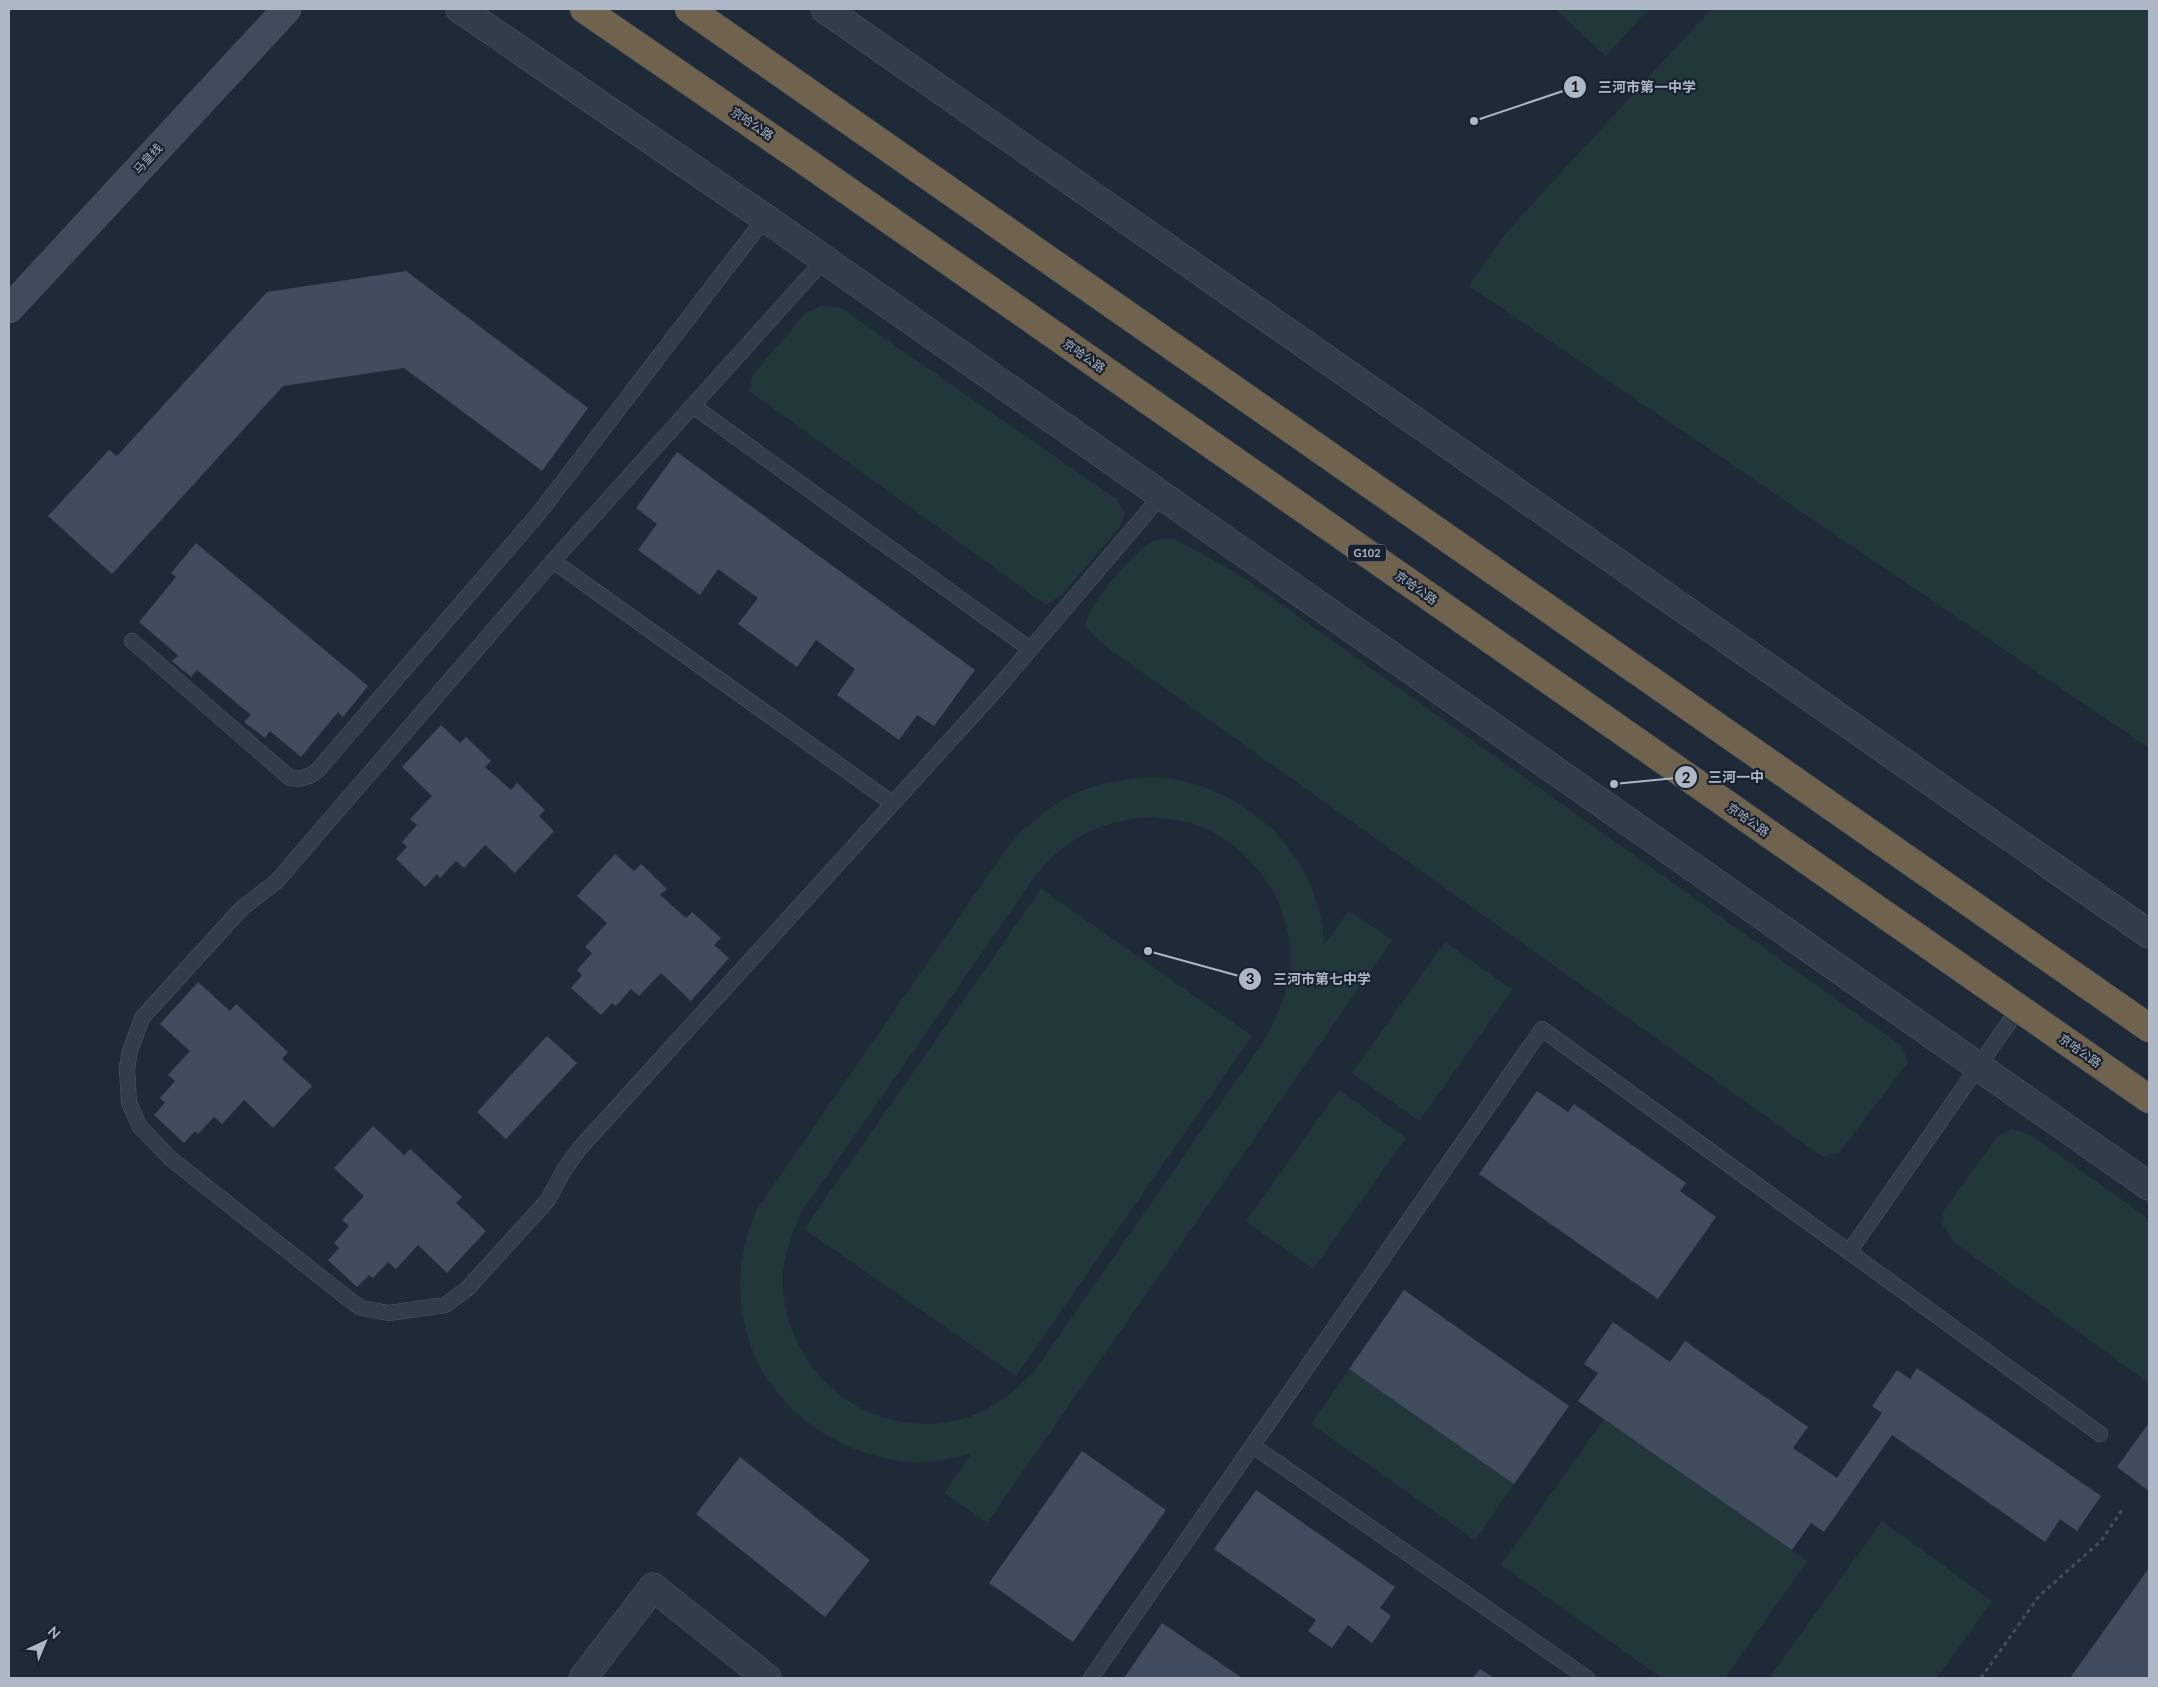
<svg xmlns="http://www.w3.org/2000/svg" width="2158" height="1687" font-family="Lato,'Noto Sans SC',sans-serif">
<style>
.green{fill:#21373a;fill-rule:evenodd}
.building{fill:#404d5e}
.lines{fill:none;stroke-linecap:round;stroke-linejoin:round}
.lane-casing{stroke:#505a67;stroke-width:16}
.street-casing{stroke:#505a67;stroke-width:29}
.secondary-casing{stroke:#505a67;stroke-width:29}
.highway-casing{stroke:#3d4753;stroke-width:29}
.path{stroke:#3f5457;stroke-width:3;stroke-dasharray:4 4;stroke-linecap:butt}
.lane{stroke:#333c49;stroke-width:15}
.street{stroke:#333c49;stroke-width:28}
.secondary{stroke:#414b5c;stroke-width:28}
.highway{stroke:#6f634f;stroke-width:28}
.labels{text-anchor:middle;stroke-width:4.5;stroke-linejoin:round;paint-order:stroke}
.shield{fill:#18212d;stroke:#808a98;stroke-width:1}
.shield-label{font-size:11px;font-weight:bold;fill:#adb7c6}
.street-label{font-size:12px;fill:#adb7c6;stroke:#18212d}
.leader{fill:none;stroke:#adb7c6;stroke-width:2}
.callout-dot{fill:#adb7c6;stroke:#18212d;stroke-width:2}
.mark-label{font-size:15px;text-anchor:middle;font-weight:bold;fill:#111}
.callout-label{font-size:14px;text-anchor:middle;font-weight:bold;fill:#adb7c6;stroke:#18212d;stroke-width:4.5;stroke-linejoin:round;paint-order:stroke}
</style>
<rect width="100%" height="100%" fill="#1f2a38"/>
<g class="green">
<polygon points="1555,9 1648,9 1606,56"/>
<polygon points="1711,9 2149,9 2149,748 1469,286 1505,234"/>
<polygon points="821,306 841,308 1116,499 1125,514 1120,527 1062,595 1046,605 749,391 753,375 805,313"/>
<path d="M1175 539 1240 575 1902 1046 1908 1062 1840 1152 1823 1157 1101 643 1086 627C1085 608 1134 551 1151 542 1158 538 1167 539 1175 539Z"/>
<path d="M1153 777C1165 778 1177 779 1187 782 1254 799 1307 851 1321 919 1323 927 1323 937 1324 945L1349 911 1392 940 987 1523 944 1493 971 1454C950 1458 929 1464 908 1462 809 1452 730 1370 741 1268 743 1247 749 1228 757 1209L1009 845C1054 797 1087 781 1153 777ZM1149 817C1167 819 1185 820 1202 827 1262 853 1303 921 1287 986 1283 1004 1275 1019 1267 1036L1034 1372C1015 1391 995 1408 969 1417 879 1446 789 1381 783 1288 781 1260 791 1235 802 1211L1036 875C1069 836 1099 822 1149 817Z"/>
<polygon points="1041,889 1252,1036 1016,1376 804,1229"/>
<polygon points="1445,942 1512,990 1419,1121 1352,1073"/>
<polygon points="1339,1090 1406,1138 1313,1269 1246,1221"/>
<polygon points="2012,1129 2031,1135 2149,1219 2149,1383 1951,1240 1942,1223 1944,1210 1997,1137"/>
<polygon points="1349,1369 1514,1484 1475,1540 1311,1424"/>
<polygon points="1604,1419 1807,1561 1725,1678 1662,1678 1501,1565"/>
<polygon points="1882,1521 1992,1601 1937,1678 1769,1678"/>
</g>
<g class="building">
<polygon points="406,271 588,408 542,471 404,368 283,386 112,574 48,516 109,450 117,456 267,292"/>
<polygon points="677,452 975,670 934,726 917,715 899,740 837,695 855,669 816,640 797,667 738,624 758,598 718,569 700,595 638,550 657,524 636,508"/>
<polygon points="196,543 368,686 343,717 338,712 301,757 270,731 265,738 244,722 251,715 197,670 191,677 172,661 178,655 139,622 176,577 171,573"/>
<polygon points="441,725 460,743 466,737 491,761 485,767 511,790 517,783 545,810 539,816 554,831 515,873 485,845 464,868 456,861 440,878 437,874 425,887 396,859 407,847 402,842 417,825 410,819 432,796 402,767"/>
<polygon points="615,854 634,871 641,864 667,889 660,895 686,918 692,912 721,938 714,945 729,958 691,1001 661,973 639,996 631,989 616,1006 612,1003 601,1015 571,988 582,975 577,970 592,953 585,947 607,923 577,896"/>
<polygon points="198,982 230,1011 236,1004 288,1052 282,1059 312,1086 273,1128 244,1100 222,1124 214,1117 198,1134 195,1131 184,1143 154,1115 165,1103 160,1098 175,1081 168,1075 190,1051 160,1024"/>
<polygon points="547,1036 577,1063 506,1139 477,1112"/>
<polygon points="1537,1091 1568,1112 1574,1104 1686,1183 1680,1191 1716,1217 1658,1299 1479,1174"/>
<polygon points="373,1126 404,1155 410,1149 462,1197 456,1203 486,1231 447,1273 418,1245 396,1269 388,1262 373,1278 369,1275 357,1287 328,1260 339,1248 334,1243 349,1226 342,1220 364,1196 334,1168"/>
<polygon points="1404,1290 1569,1406 1514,1484 1349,1369"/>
<polygon points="1613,1322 1670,1362 1685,1341 1808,1427 1793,1448 1837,1478 1882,1413 1872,1406 1897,1370 1910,1379 1917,1368 2101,1496 2077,1531 2060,1519 2045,1542 1892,1435 1824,1532 1811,1523 1792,1550 1578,1401 1598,1373 1584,1364"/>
<polygon points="2149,1423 2149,1491 2117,1467"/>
<polygon points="1082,1451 1166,1510 1073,1642 989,1583"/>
<polygon points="740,1457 870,1560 825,1617 696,1514"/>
<polygon points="1256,1490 1395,1587 1380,1608 1391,1616 1372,1643 1348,1625 1332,1648 1308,1631 1316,1620 1214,1549"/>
<polygon points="2149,1568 2149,1678 2070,1678"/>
<polygon points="1162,1623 1242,1678 1124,1678"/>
<polygon points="1480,1669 1494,1678 1473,1678"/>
</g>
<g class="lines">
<defs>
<g id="lane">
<polyline points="824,260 553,561 276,882 242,908 142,1018 130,1051 127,1068 129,1103 140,1127 171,1159 355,1304 362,1308 389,1313 445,1305 467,1289 548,1200 564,1170 580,1148 994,692 1161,496"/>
<polyline points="693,406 1030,649"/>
<polyline points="553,561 892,803"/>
<path d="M132 641 290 778C300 780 309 777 317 771L539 513 765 218"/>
<polyline points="1849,1252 2019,1008"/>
<polyline points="1253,1446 1587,1678"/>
<polyline points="1091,1678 1542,1029 2100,1434"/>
</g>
<g id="street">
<polyline points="460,9 765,218 2149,1186"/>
<polyline points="825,9 2149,934"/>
<polyline points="583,1678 653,1587 767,1678"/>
</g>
<polyline id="secondary" points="9,309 287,9"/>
<g id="highway">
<polyline points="584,9 805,161 2149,1099"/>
<polyline points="689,9 2149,1028"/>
</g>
</defs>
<use href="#lane" class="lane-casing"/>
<use href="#street" class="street-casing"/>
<use href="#secondary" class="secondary-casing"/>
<use href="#highway" class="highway-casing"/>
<polyline class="path" points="1981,1678 2039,1596 2101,1541 2124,1507"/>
<use href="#lane" class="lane"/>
<use href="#street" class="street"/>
<use href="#secondary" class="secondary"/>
<use href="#highway" class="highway"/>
</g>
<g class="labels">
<rect class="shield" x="1348" y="544.5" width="38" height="17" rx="4"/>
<g class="shield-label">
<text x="1367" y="557">G102</text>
</g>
<g class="street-label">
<text transform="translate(752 124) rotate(34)" y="4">京哈公路</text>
<text transform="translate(148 159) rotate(-47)" y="4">马皇线</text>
<text transform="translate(1084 356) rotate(35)" y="4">京哈公路</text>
<text transform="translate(1416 588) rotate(35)" y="4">京哈公路</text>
<text transform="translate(1748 820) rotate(35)" y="4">京哈公路</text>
<text transform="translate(2080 1051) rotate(35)" y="4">京哈公路</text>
</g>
</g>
<path class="leader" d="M1474 121L1575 87M1614 784L1686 777M1148 951L1250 979"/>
<g class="callout-dot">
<circle cx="1474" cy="121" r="5"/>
<circle cx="1614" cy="784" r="5"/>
<circle cx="1148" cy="951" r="5"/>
<circle cx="1575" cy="87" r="12"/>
<circle cx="1686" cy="777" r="12"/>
<circle cx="1250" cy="979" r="12"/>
</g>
<g class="mark-label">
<text x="1575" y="92">1</text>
<text x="1686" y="783">2</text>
<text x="1250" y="984">3</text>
</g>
<g class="callout-label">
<text x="1647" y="92">三河市第一中学</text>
<text x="1736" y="782">三河一中</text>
<text x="1322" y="984">三河市第七中学</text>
</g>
<rect width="2158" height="1687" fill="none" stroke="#adb7c6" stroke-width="20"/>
<g transform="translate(45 1642) rotate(44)" stroke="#18212d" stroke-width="4" paint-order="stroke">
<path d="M0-4L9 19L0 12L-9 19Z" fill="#adb7c6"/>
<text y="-8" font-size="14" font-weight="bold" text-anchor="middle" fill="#adb7c6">N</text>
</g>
</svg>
